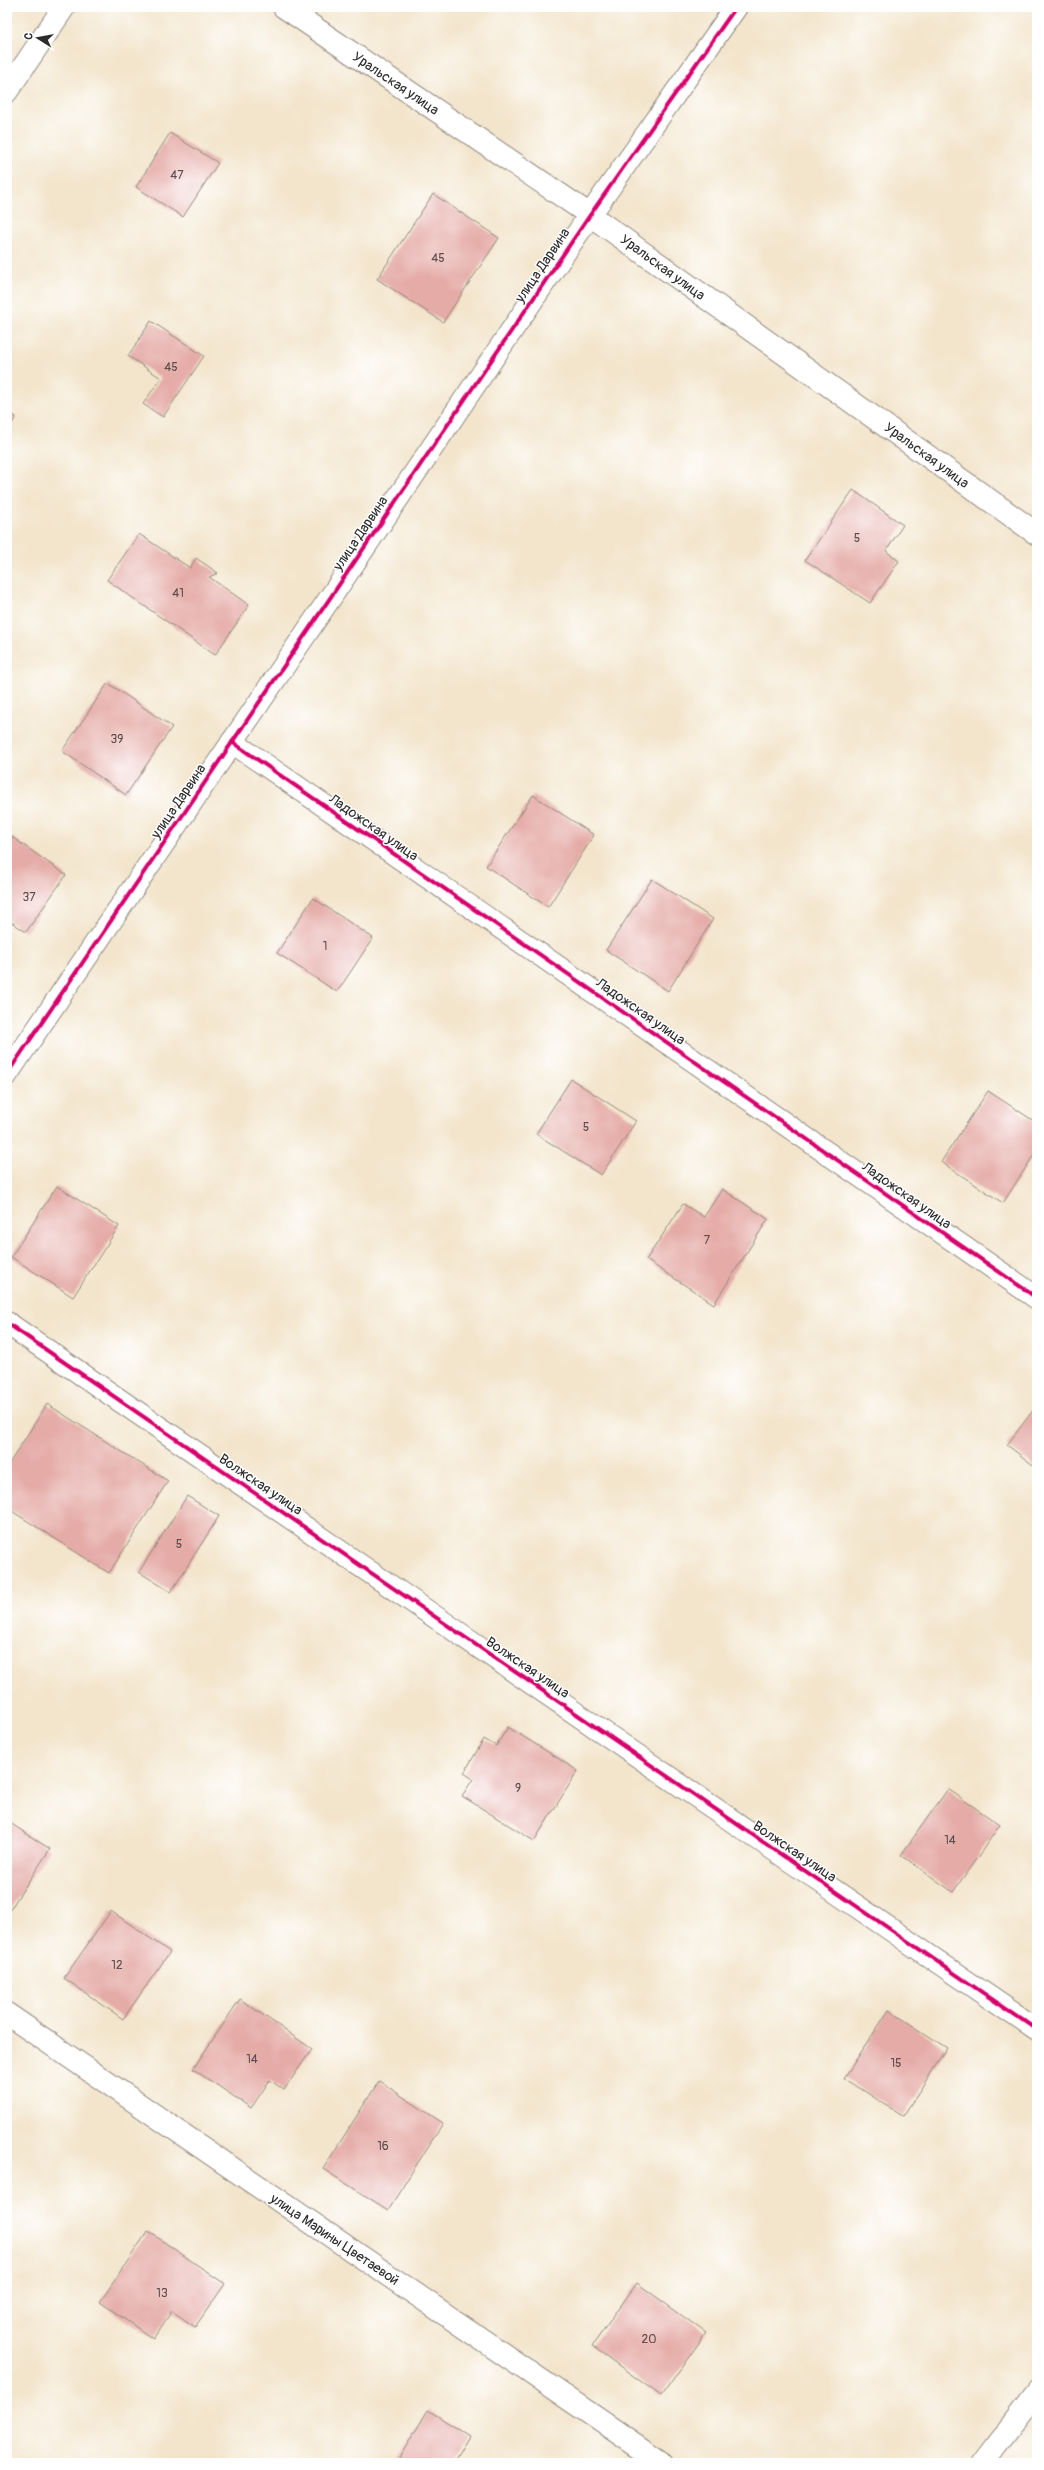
<svg xmlns="http://www.w3.org/2000/svg" width="1044" height="2470" font-family="Pangolin,sans-serif">
<style>
.building{fill:#e5aca7}
.lines{fill:none;stroke-linecap:round;stroke-linejoin:round}
.minor-casing{stroke:#8f887c;stroke-width:24}
.minor{stroke:#fff;stroke-width:22}
.cycleway-casing{stroke:#fff;stroke-width:6}
.cycleway{stroke:#d6006c;stroke-width:4}
.labels{text-anchor:middle;stroke-width:3;stroke-linejoin:round;paint-order:stroke}
.number-label{font-size:12px;fill:#5a4b4a}
.street-label{font-size:14px;fill:#2b2b2b;stroke:#fff}
</style>
<rect width="100%" height="100%" fill="#fff"/>
<filter id="ink" filterUnits="userSpaceOnUse"><feTurbulence type="fractalNoise" baseFrequency=".025" numOctaves="2"/><feDisplacementMap in="SourceGraphic" scale="8" xChannelSelector="R" yChannelSelector="G"/><feConvolveMatrix kernelMatrix="1 2 1 2 8 2 1 2 1" color-interpolation-filters="sRGB"/></filter>
<filter id="wash" filterUnits="userSpaceOnUse"><feTurbulence type="fractalNoise" baseFrequency=".012" numOctaves="4" result="noise"/><feDisplacementMap in="SourceGraphic" scale="16" xChannelSelector="R" yChannelSelector="G"/><feGaussianBlur stdDeviation="0.9" result="paint"/><feColorMatrix in="noise" values="0 0 0 0 0 0 0 0 0 0 0 0 0 0 0 0 0 1.4 0 .05"/><feComposite in="paint" operator="in"/></filter>
<g filter="url(#wash)">
<rect width="100%" height="100%" fill="#f3e5cc"/>
<g id="blocks">
<g class="building">
<polygon points="170,133 218,163 183,217 136,187"/>
<polygon points="433,194 499,238 443,322 377,279"/>
<polygon points="151,321 204,356 163,417 143,404 161,378 128,356"/>
<polygon points="7,411 16,417 7,431"/>
<polygon points="853,490 903,525 886,551 899,561 870,603 805,560"/>
<polygon points="139,534 190,568 196,558 218,573 209,577 249,605 215,655 107,580"/>
<polygon points="108,683 172,727 126,795 62,751"/>
<polygon points="533,795 594,835 548,907 486,866"/>
<polygon points="12,837 66,875 26,932 7,919 7,843"/>
<polygon points="652,879 713,919 668,991 606,950"/>
<polygon points="313,898 373,938 337,992 277,953"/>
<polygon points="571,1079 636,1121 601,1175 536,1134"/>
<polygon points="988,1091 1037,1123 1037,1150 1003,1203 941,1162"/>
<polygon points="57,1186 119,1226 73,1297 11,1257"/>
<polygon points="722,1189 768,1219 714,1304 646,1260 683,1204 704,1217"/>
<polygon points="47,1404 168,1481 109,1573 7,1508 7,1467"/>
<polygon points="1037,1405 1037,1468 1007,1445"/>
<polygon points="187,1496 219,1516 171,1592 139,1572"/>
<polygon points="508,1727 578,1771 534,1841 462,1796 473,1779 464,1773 484,1739 496,1746"/>
<polygon points="948,1789 1000,1825 953,1892 901,1855"/>
<polygon points="7,1821 50,1849 7,1914"/>
<polygon points="111,1911 170,1952 123,2019 64,1978"/>
<polygon points="240,1999 312,2049 284,2090 270,2080 251,2108 193,2069"/>
<polygon points="889,2010 947,2048 903,2116 844,2078"/>
<polygon points="379,2081 443,2123 388,2210 323,2169"/>
<polygon points="148,2231 225,2284 195,2327 172,2311 153,2339 100,2302"/>
<polygon points="637,2283 706,2333 661,2396 592,2346"/>
<polygon points="428,2410 469,2436 453,2463 396,2463"/>
</g>
</g>
</g>
<g filter="url(#ink)">
<use href="#blocks" fill-opacity="0" stroke="#8f887c" stroke-width="1"/>
<g class="lines">
<defs>
<g id="minor">
<polyline points="284,7 590,215 1037,534"/>
<polyline points="7,91 64,7"/>
<polyline points="232,742 1037,1298"/>
<polyline points="7,1074 590,215 736,7"/>
<polyline points="7,1323 1037,2030"/>
<polyline points="7,2014 662,2463"/>
<polyline points="983,2463 1037,2392"/>
</g>
</defs>
<use href="#minor" class="minor-casing"/>
<use href="#minor" class="minor"/>
<defs>
<g id="cycleway">
<polyline points="232,742 1037,1298"/>
<polyline points="7,1074 590,215 736,7"/>
<polyline points="7,1323 1037,2030"/>
</g>
</defs>
<use href="#cycleway" class="cycleway-casing"/>
<use href="#cycleway" class="cycleway"/>
</g>
</g>
<g class="labels">
<g class="number-label">
<text x="177" y="179">47</text>
<text x="438" y="262">45</text>
<text x="171" y="371">45</text>
<text x="857" y="542">5</text>
<text x="178" y="597">41</text>
<text x="117" y="743">39</text>
<text x="29" y="901">37</text>
<text x="325" y="950">1</text>
<text x="586" y="1131">5</text>
<text x="707" y="1244">7</text>
<text x="179" y="1548">5</text>
<text x="518" y="1792">9</text>
<text x="950" y="1844">14</text>
<text x="117" y="1969">12</text>
<text x="252" y="2063">14</text>
<text x="896" y="2067">15</text>
<text x="383" y="2150">16</text>
<text x="162" y="2297">13</text>
<text x="649" y="2343">20</text>
</g>
<g class="street-label">
<text transform="translate(396 83) rotate(34)" y="5">Уральская улица</text>
<text transform="translate(542 265) rotate(-56)" y="5">улица Дарвина</text>
<text transform="translate(663 267) rotate(36)" y="5">Уральская улица</text>
<text transform="translate(927 455) rotate(36)" y="5">Уральская улица</text>
<text transform="translate(360 533) rotate(-56)" y="5">улица Дарвина</text>
<text transform="translate(178 801) rotate(-56)" y="5">улица Дарвина</text>
<text transform="translate(374 827) rotate(35)" y="5">Ладожская улица</text>
<text transform="translate(641 1011) rotate(35)" y="5">Ладожская улица</text>
<text transform="translate(907 1195) rotate(35)" y="5">Ладожская улица</text>
<text transform="translate(261 1484) rotate(34)" y="5">Волжская улица</text>
<text transform="translate(528 1667) rotate(34)" y="5">Волжская улица</text>
<text transform="translate(795 1851) rotate(34)" y="5">Волжская улица</text>
<text transform="translate(335 2239) rotate(34)" y="5">улица Марины Цветаевой</text>
</g>
</g>
<rect width="1044" height="2470" fill="none" stroke="#fff" stroke-width="24"/>
<g transform="translate(38 38) rotate(281)" stroke="#ffffff" stroke-width="3" paint-order="stroke">
<path d="M0-3L7 15L0 10L-7 15Z" fill="#2b2b2b"/>
<text y="-6" font-size="11" font-weight="bold" text-anchor="middle" fill="#2b2b2b">С</text>
</g>
</svg>
